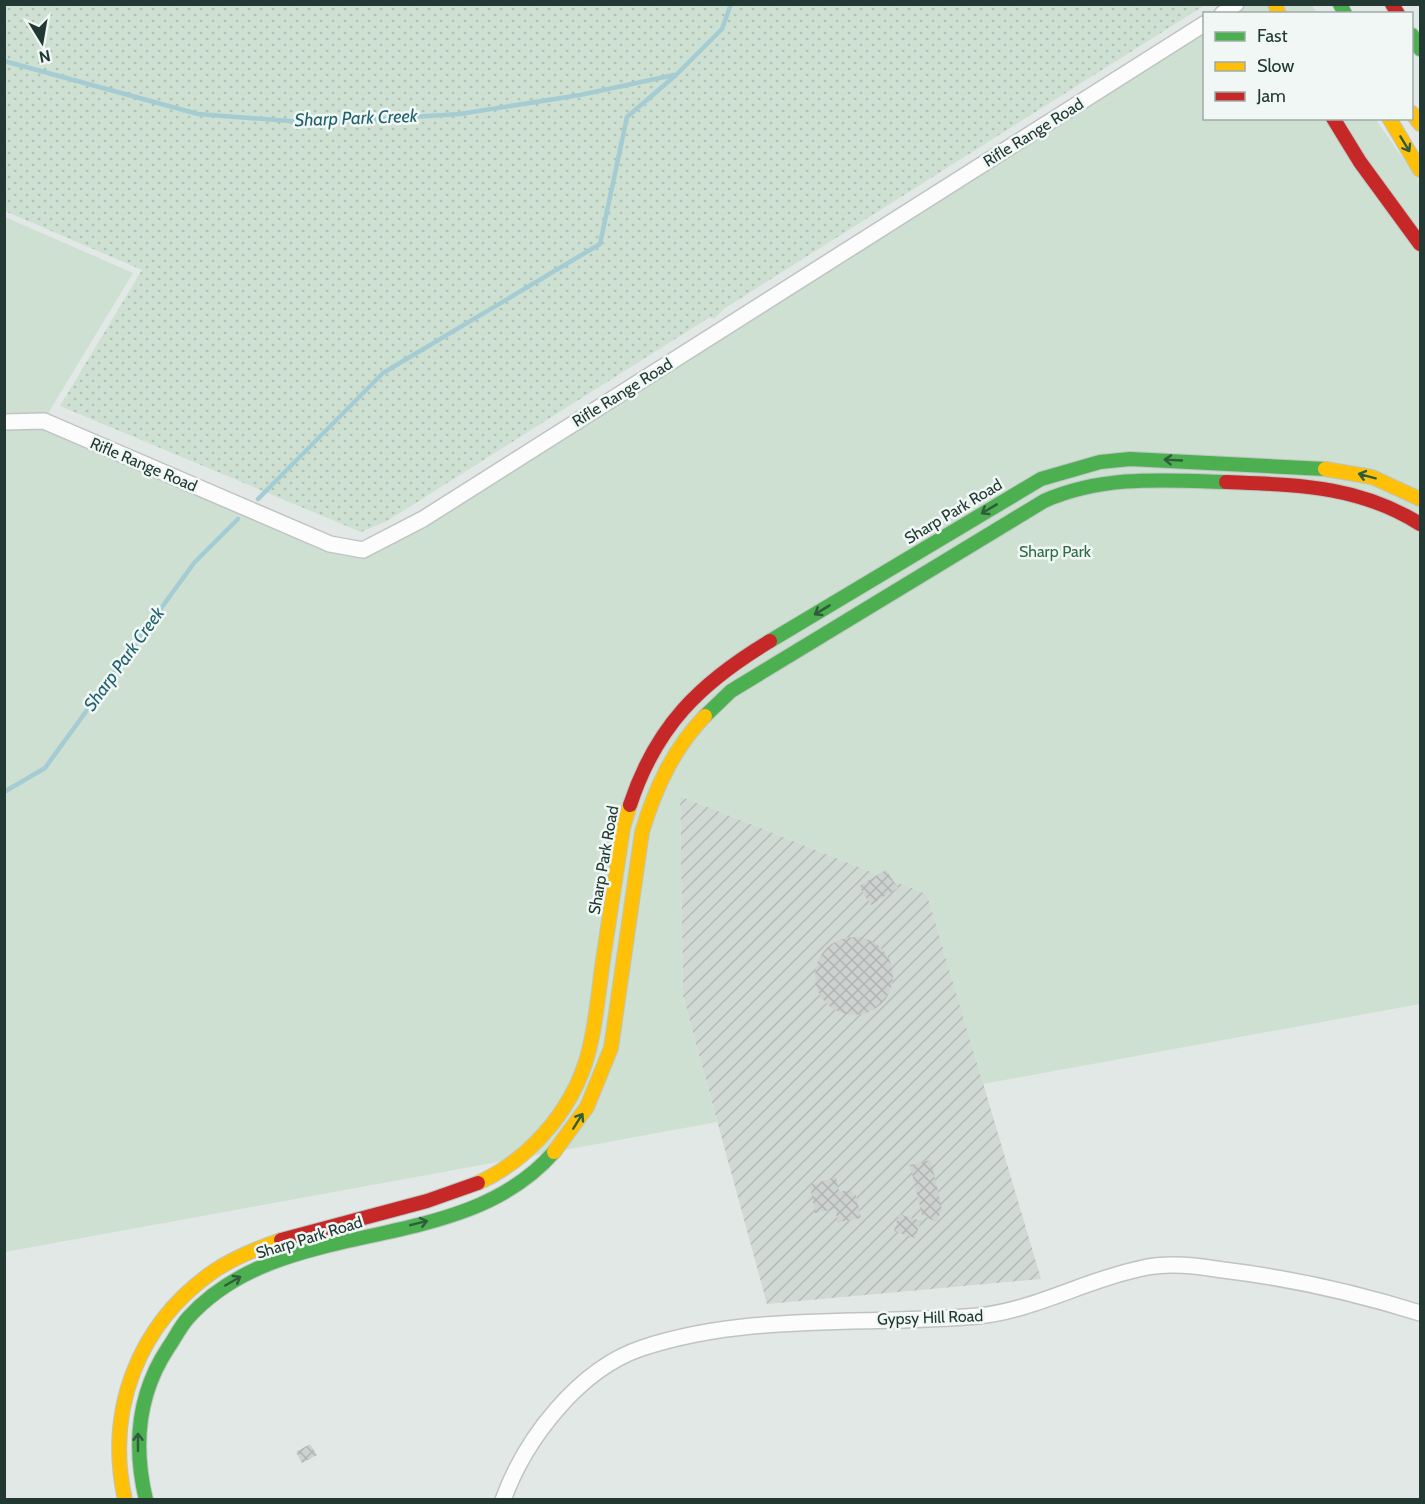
<svg xmlns="http://www.w3.org/2000/svg" width="1425" height="1504" font-family="Cabin,sans-serif">
<style>
.industrial{fill:url(#industrial-furrows)}
.grass{fill:url(#grass-dots)}
.park{fill:#cde0d2}
.lines{fill:none;stroke-linecap:round;stroke-linejoin:round}
.stream{stroke:#a6ccd3;stroke-width:4.5}
.building{fill:url(#building-cross-hatch)}
.street-casing{stroke:#bfc4c2;stroke-width:18}
.fast-casing{stroke:#bfc5c3;stroke-width:16}
.slow-casing{stroke:#bfc5c3;stroke-width:16}
.jam-casing{stroke:#bfc5c3;stroke-width:16}
.street{stroke:#fbfcfb;stroke-width:15}
.fast{stroke:#4caf50;stroke-width:14}
.slow{stroke:#ffc107;stroke-width:14}
.jam{stroke:#c62828;stroke-width:14}
.oneway{stroke:#2f5c3c}
.labels{text-anchor:middle;stroke-width:5;stroke-linejoin:round;paint-order:stroke}
.street-label{font-size:16px;fill:#223933;stroke:#f0f7f4}
.park-label{font-size:16px;fill:#306c48;stroke:#f0f7f4}
.water-label{font-size:18px;font-style:italic;fill:#22616f;stroke:#f0f7f4}
</style>
<defs>
<pattern id="industrial-furrows" width="10" height="10" patternUnits="userSpaceOnUse" patternTransform="scale(1.5)"><rect width="10" height="10" fill="#d1d9d5"/><path d="M-1 1l2-2M0 10L10 0M9 11l2-2" fill="none" stroke="#b3bbb7"/></pattern>
<pattern id="grass-dots" width="8" height="8" patternUnits="userSpaceOnUse" patternTransform="scale(1.5)"><rect width="8" height="8" fill="#cde0d2"/><path d="M2 2h.1M6 6h.1" fill="none" stroke="#b0c1b5" stroke-width="1.8" stroke-linecap="round"/></pattern>
<pattern id="building-cross-hatch" width="8" height="8" patternUnits="userSpaceOnUse" patternTransform="scale(1.5)"><rect width="8" height="8" fill="#cdd1d0"/><path d="M0 0l8 8M0 8l8-8" fill="none" stroke="#b0b4b3"/></pattern>
</defs>
<rect width="100%" height="100%" fill="#e2e8e5"/>
<polygon class="industrial" points="680,796 927,894 1041,1279 767,1304 683,996"/>
<polygon class="grass" points="5,4 1205,4 1205,5 725,308 714,319 710,317 387,521 361,532 60,406 142,270 5,211"/>
<g class="park">
<polygon points="1242,4 1312,5 1317,13 1227,14"/>
<polygon points="1204,27 1204,118 1375,119 1420,182 1420,1004 983,1084 927,894 680,796 683,996 717,1122 5,1252 5,217 133,273 44,420 363,550"/>
</g>
<g class="lines">
<g class="stream">
<polyline points="4,61 198,114 316,123 460,114 580,95 674,75"/>
<polyline points="258,499 383,373 600,244 627,117 676,75 722,29 731,4"/>
<polyline points="4,792 45,768 194,563 238,519"/>
</g>
</g>
<g class="building">
<polygon points="886,870 898,888 871,905 859,886"/>
<circle cx="854" cy="976" r="39"/>
<polygon points="931,1160 942,1210 936,1222 922,1215 910,1165"/>
<polygon points="836,1177 839,1192 849,1190 856,1195 861,1218 838,1222 835,1209 815,1213 810,1185"/>
<polygon points="899,1214 921,1221 915,1238 894,1231"/>
<polygon points="310,1444 317,1455 302,1463 296,1452"/>
</g>
<g class="lines">
<defs>
<g id="street">
<polyline points="1222,14 1236,4"/>
<polyline points="4,422 44,421 330,544 363,550 423,519 1204,24"/>
<path d="M503 1500C525 1439 579 1369 642 1348 751 1312 867 1326 978 1316 1036 1310 1087 1279 1143 1268 1169 1262 1197 1266 1223 1270 1290 1278 1356 1293 1420 1313"/>
</g>
<g id="fast">
<polyline points="1340,4 1345,14"/>
<polyline points="1412,35 1420,49"/>
<polyline points="770,641 1041,479 1100,462 1130,459 1325,469"/>
<path d="M705 716 731 691 1044 501C1103 475 1163 480 1226 482"/>
<path d="M146 1500C133 1446 137 1395 168 1348 175 1338 180 1327 188 1318 283 1212 460 1260 554 1152"/>
</g>
<g id="slow">
<polyline points="1275,4 1279,14"/>
<polyline points="1412,113 1420,124"/>
<polyline points="1389,118 1420,170"/>
<polyline points="1325,469 1372,477 1420,499"/>
<path d="M554 1152 587 1107 611 1048 642 832C655 789 673 749 705 716"/>
<path d="M478 1183C534 1157 579 1103 591 1041 597 1015 599 987 603 960 610 916 616 872 623 828L630 805"/>
<path d="M125 1500C105 1410 138 1324 214 1271 235 1257 258 1248 281 1240"/>
</g>
<g id="jam">
<polyline points="1392,4 1398,14"/>
<polyline points="1333,118 1360,162 1420,244"/>
<path d="M1226 482C1297 485 1358 485 1420 524"/>
<path d="M630 805C656 726 700 683 770 641"/>
<polyline points="281,1240 427,1201 478,1183"/>
</g>
</defs>
<use href="#street" class="street-casing"/>
<use href="#fast" class="fast-casing"/>
<use href="#slow" class="slow-casing"/>
<use href="#jam" class="jam-casing"/>
<use href="#street" class="street"/>
<use href="#fast" class="fast"/>
<use href="#slow" class="slow"/>
<use href="#jam" class="jam"/>
</g>
<defs><path id="oneway-shaft" d="M-6 0H5M1.5-3L5.5 0L1.5 3" fill="none" stroke-width="1.6" stroke-linecap="round" stroke-linejoin="round" transform="scale(1.5)"/></defs>
<g class="oneway">
<use href="#oneway-shaft" transform="translate(1405 144) rotate(59)"/>
<use href="#oneway-shaft" transform="translate(1173 460) rotate(-177)"/>
<use href="#oneway-shaft" transform="translate(1367 476) rotate(-165)"/>
<use href="#oneway-shaft" transform="translate(989 509) rotate(149)"/>
<use href="#oneway-shaft" transform="translate(822 610) rotate(149)"/>
<use href="#oneway-shaft" transform="translate(578 1121) rotate(-58)"/>
<use href="#oneway-shaft" transform="translate(419 1223) rotate(-14)"/>
<use href="#oneway-shaft" transform="translate(233 1281) rotate(-30)"/>
<use href="#oneway-shaft" transform="translate(138 1442) rotate(-90)"/>
</g>
<g class="labels">
<g class="street-label">
<text transform="translate(1033 132) rotate(-32)" y="6">Rifle Range Road</text>
<text transform="translate(622 392) rotate(-32)" y="6">Rifle Range Road</text>
<text transform="translate(144 464) rotate(23)" y="6">Rifle Range Road</text>
<text transform="translate(953 511) rotate(-31)" y="6">Sharp Park Road</text>
<text transform="translate(603 860) rotate(-80)" y="6">Sharp Park Road</text>
<text transform="translate(309 1237) rotate(-17)" y="6">Sharp Park Road</text>
<text transform="translate(930 1317) rotate(-2)" y="6">Gypsy Hill Road</text>
</g>
<g class="park-label">
<text x="1055" y="557">Sharp Park</text>
</g>
<g class="water-label">
<text transform="translate(356 118) rotate(-2)" y="6">Sharp Park Creek</text>
<text transform="translate(124 659) rotate(-54)" y="6">Sharp Park Creek</text>
</g>
</g>
<rect width="1425" height="1504" fill="none" stroke="#223933" stroke-width="12"/>
<rect x="1203" y="12" width="210" height="108" fill="#f0f7f4" stroke="#9eaba7" stroke-width="1.5"/>
<rect x="1215" y="32" width="30" height="9" fill="#4caf50" stroke="#9eaba7" stroke-width="1.5"/>
<text x="1257" y="42" font-size="18" fill="#223933">Fast</text>
<rect x="1215" y="62" width="30" height="9" fill="#ffc107" stroke="#9eaba7" stroke-width="1.5"/>
<text x="1257" y="72" font-size="18" fill="#223933">Slow</text>
<rect x="1215" y="92" width="30" height="9" fill="#c62828" stroke="#9eaba7" stroke-width="1.5"/>
<text x="1257" y="102" font-size="18" fill="#223933">Jam</text>
<g transform="translate(42 42) rotate(169)" stroke="#f0f7f4" stroke-width="4.5" paint-order="stroke">
<path d="M0-4.5L10 22L0 15L-10 22Z" fill="#223933"/>
<text y="-9" font-size="16" font-weight="bold" text-anchor="middle" fill="#223933">N</text>
</g>
</svg>
